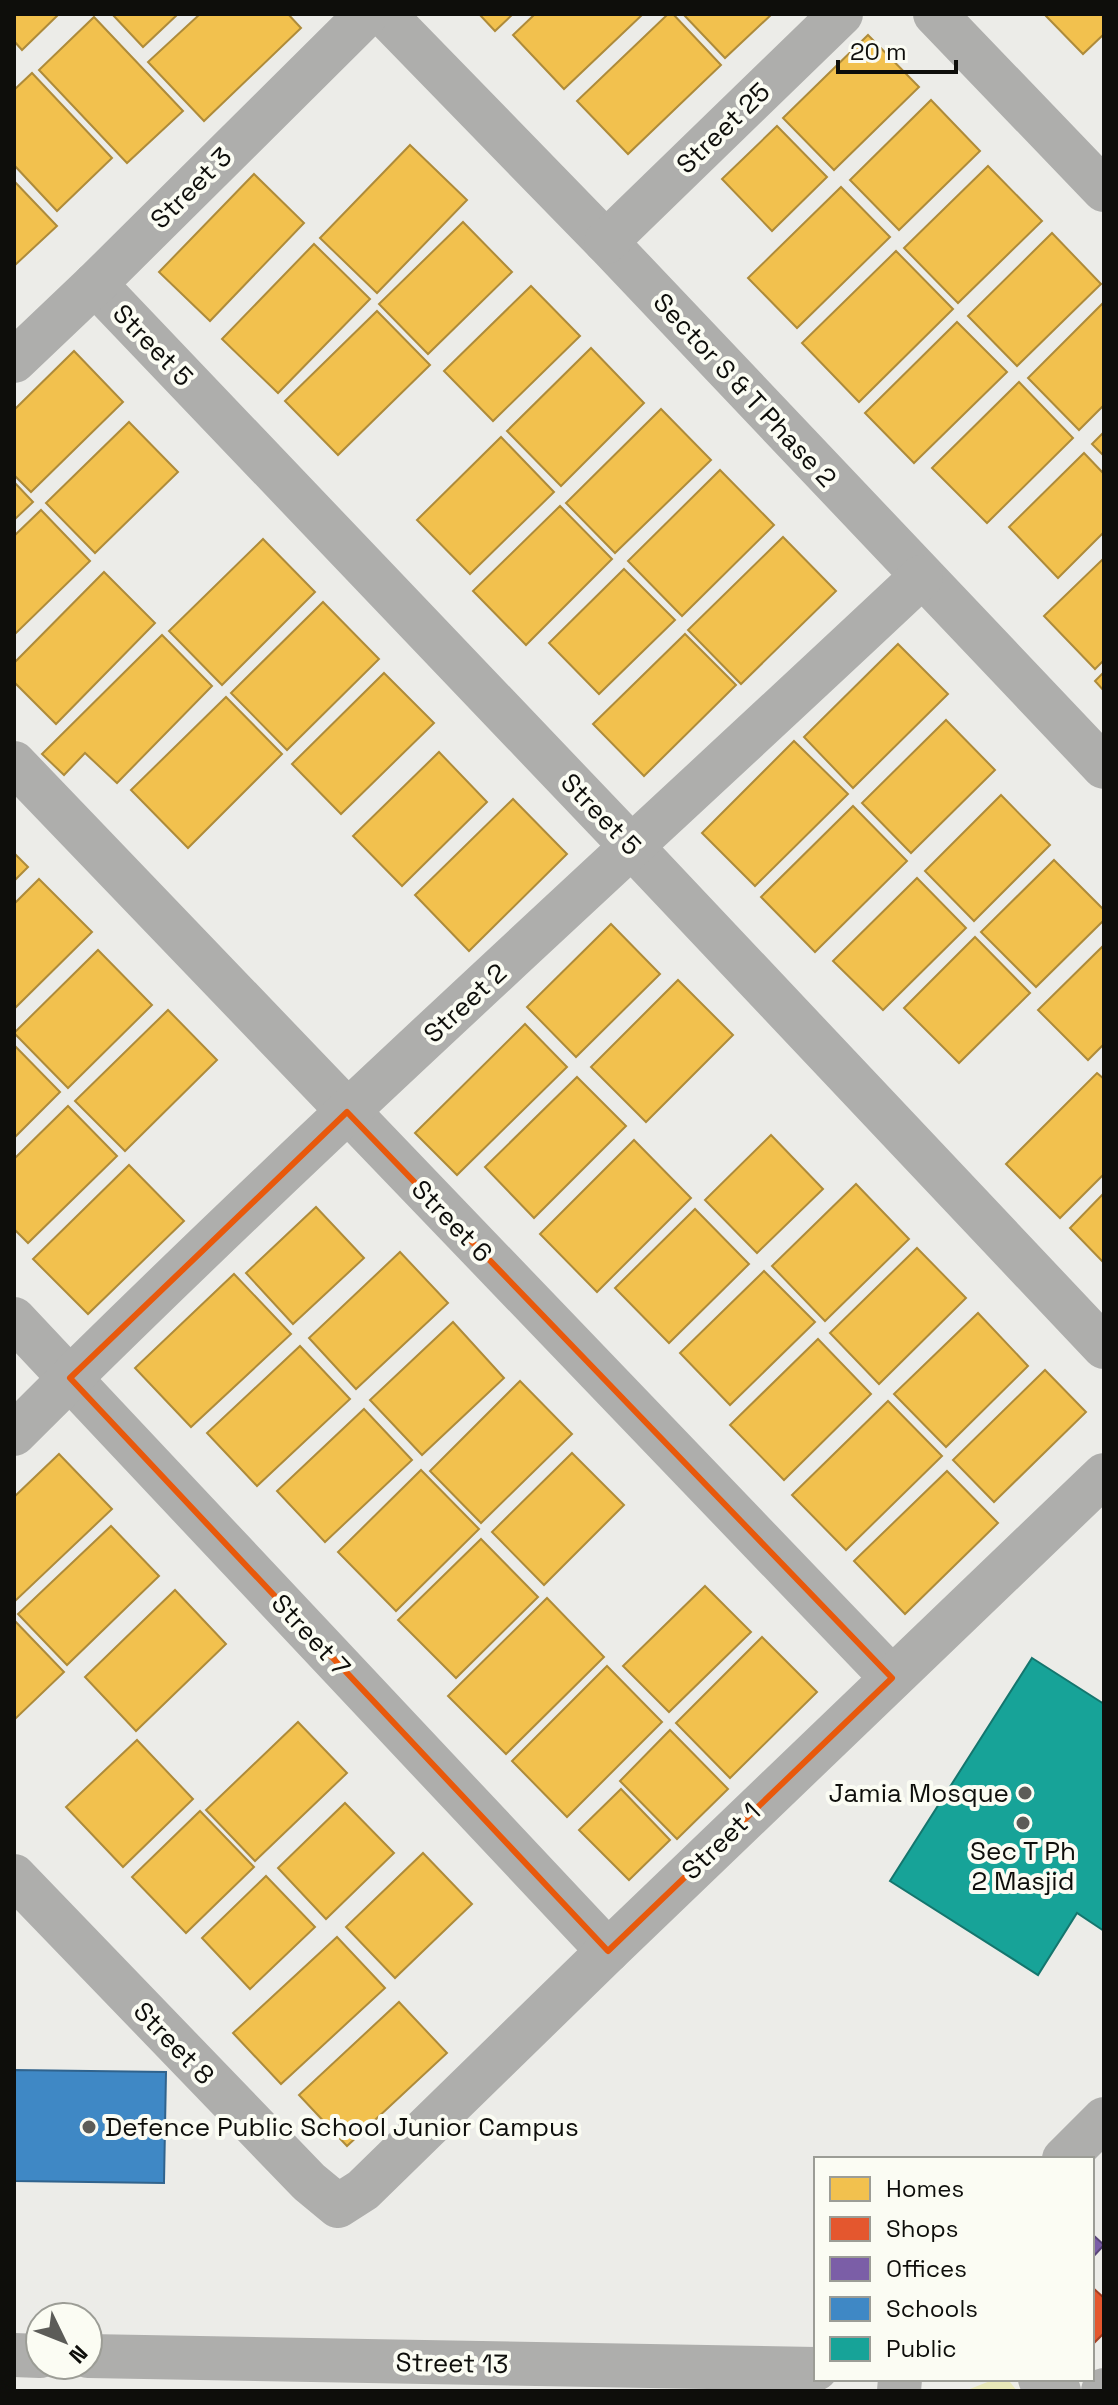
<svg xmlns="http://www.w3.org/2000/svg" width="1118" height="2405" font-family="'Space Grotesk',sans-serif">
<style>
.green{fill:#e9e8b8}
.homes{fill:#f2c14e;stroke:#ae8b3a;stroke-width:2}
.shops{fill:#e4572e;stroke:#a44124;stroke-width:2}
.offices{fill:#7b5ea7;stroke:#5a4678;stroke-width:2}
.schools{fill:#3f88c5;stroke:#30638d;stroke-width:2}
.public{fill:#17a398;stroke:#14766e;stroke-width:2}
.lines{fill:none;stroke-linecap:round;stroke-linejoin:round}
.minor{stroke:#aeaeac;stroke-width:44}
.marked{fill:none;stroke:#e8590c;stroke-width:6;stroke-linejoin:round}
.poi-dot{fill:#5c5c58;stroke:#fbfcf3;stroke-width:3}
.labels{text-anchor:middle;stroke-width:8;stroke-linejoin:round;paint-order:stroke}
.street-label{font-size:26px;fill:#0e0e0b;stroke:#fbfcf3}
.poi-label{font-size:26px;fill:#0e0e0b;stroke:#fbfcf3;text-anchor:end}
</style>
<rect width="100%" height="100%" fill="#ecece8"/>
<polygon class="green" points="995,2379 1010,2382 1017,2391 965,2391"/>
<g class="homes">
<polygon points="14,14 59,14 22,50 14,41"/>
<polygon points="112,14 178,14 143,47"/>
<polygon points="200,14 288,14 301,28 204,121 148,62"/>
<polygon points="479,14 513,14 495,31"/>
<polygon points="535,14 643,14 564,89 513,35"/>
<polygon points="668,14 673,14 721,65 628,154 577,101"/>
<polygon points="683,14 772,14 725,58"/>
<polygon points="1044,14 1104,14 1104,34 1083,54"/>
<polygon points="94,17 183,111 127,163 39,70"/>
<polygon points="868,35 919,87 834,170 783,118"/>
<polygon points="32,73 112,158 57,211 14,165 14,90"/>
<polygon points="931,100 980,151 899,230 850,180"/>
<polygon points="777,126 827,177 772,231 722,179"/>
<polygon points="410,145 467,200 377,293 320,238"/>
<polygon points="988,166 1042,221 958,303 904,248"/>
<polygon points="254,174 304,223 210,321 159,272"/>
<polygon points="14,181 57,226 14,266"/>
<polygon points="841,187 890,237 797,328 748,278"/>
<polygon points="463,222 512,272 428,354 379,304"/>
<polygon points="1052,233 1101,284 1017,366 968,316"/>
<polygon points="314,244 370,299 278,393 222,339"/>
<polygon points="896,251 953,309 859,402 802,343"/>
<polygon points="531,286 580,336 493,421 444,371"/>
<polygon points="1104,302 1104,405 1079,430 1028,378"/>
<polygon points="377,311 430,365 338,455 285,401"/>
<polygon points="957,322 1007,372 914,463 865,413"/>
<polygon points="591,348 644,403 561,486 507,431"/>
<polygon points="74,351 123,402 31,492 14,475 14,410"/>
<polygon points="1019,382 1073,438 987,523 932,468"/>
<polygon points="661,409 711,460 615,553 566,503"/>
<polygon points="129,422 178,472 95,553 46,503"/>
<polygon points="1104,432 1104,456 1092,444"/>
<polygon points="501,437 554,492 470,574 417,520"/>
<polygon points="1084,453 1104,474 1104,532 1058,578 1009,527"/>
<polygon points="720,470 774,525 682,616 628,561"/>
<polygon points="14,482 33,502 14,520"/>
<polygon points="560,506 612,559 526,645 473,591"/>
<polygon points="41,510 90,561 14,635 14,536"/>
<polygon points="783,537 836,591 741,684 688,630"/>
<polygon points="263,539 315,592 222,685 169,631"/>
<polygon points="1104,558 1104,660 1095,669 1044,616"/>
<polygon points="624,569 675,620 599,694 549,643"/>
<polygon points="104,572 155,623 56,724 14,682 14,663"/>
<polygon points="323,602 379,659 287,750 231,693"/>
<polygon points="685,634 736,685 644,776 593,724"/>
<polygon points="162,635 212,686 117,783 85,753 64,775 42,754"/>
<polygon points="898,644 948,694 853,788 804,737"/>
<polygon points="1104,672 1104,691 1095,681"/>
<polygon points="384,673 434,723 341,814 292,764"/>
<polygon points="226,697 282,754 188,848 131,790"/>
<polygon points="946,720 995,770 911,853 862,803"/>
<polygon points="794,741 848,794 755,886 702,833"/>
<polygon points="439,752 487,802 402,886 353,836"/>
<polygon points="1001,795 1050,845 974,921 925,871"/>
<polygon points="513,799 567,854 469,951 415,895"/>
<polygon points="853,806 907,861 815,952 761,897"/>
<polygon points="14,853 28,867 14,881"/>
<polygon points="1054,860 1104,910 1104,920 1036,987 981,932"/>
<polygon points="917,878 966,928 883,1010 833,961"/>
<polygon points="39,879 92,932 14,1009 14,904"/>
<polygon points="611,924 660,974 576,1057 527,1007"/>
<polygon points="975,937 1030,993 959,1063 904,1008"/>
<polygon points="1104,945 1104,1044 1088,1060 1038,1010"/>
<polygon points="98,950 152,1005 68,1088 14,1033"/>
<polygon points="678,980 733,1035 646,1122 591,1067"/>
<polygon points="168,1010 217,1060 125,1151 75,1101"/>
<polygon points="525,1024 567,1067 457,1175 415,1133"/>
<polygon points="14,1045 60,1092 14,1138"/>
<polygon points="1097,1073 1104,1079 1104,1174 1060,1218 1006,1164"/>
<polygon points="577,1077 626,1126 534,1218 485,1167"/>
<polygon points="68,1106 117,1156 28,1243 14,1229 14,1159"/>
<polygon points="771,1135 823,1189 757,1253 705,1200"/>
<polygon points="634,1140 691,1198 597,1292 540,1234"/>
<polygon points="129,1165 184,1221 88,1314 33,1259"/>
<polygon points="856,1184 909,1239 825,1321 772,1266"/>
<polygon points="1104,1193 1104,1263 1070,1228"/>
<polygon points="316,1207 364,1258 293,1324 246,1273"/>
<polygon points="695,1209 749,1264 669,1343 615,1288"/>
<polygon points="917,1248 966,1298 879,1384 830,1333"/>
<polygon points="400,1252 448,1303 356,1389 309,1338"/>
<polygon points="764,1271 815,1322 730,1405 680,1353"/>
<polygon points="234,1274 291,1334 191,1427 135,1368"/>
<polygon points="978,1313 1028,1366 946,1447 894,1394"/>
<polygon points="453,1322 504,1378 422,1455 370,1400"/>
<polygon points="818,1339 871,1394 784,1480 730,1425"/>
<polygon points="300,1346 350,1399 257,1486 207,1433"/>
<polygon points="1045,1370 1086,1412 994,1502 953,1460"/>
<polygon points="520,1381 572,1434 481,1523 430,1471"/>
<polygon points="888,1401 942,1456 846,1550 792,1495"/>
<polygon points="364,1409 412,1460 325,1542 277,1491"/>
<polygon points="572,1453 624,1505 544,1585 492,1532"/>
<polygon points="59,1454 112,1509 14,1602 14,1497"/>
<polygon points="421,1470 479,1529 396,1611 338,1552"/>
<polygon points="947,1471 998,1523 905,1614 854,1561"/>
<polygon points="111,1526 159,1576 67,1665 18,1614"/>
<polygon points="481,1539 538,1597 456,1678 398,1620"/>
<polygon points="705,1586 751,1632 669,1712 623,1666"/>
<polygon points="175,1590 226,1644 136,1731 85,1677"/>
<polygon points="547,1598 604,1657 506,1754 448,1696"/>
<polygon points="14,1620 64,1672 14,1720"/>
<polygon points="762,1637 817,1692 730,1778 676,1723"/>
<polygon points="607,1666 662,1722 567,1817 512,1761"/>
<polygon points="298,1722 347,1773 255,1861 206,1810"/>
<polygon points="670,1730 728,1789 677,1839 620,1781"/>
<polygon points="137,1740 193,1799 123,1867 66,1807"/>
<polygon points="621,1789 670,1840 629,1880 579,1830"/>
<polygon points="345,1803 394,1853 326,1919 278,1868"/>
<polygon points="200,1811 254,1867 186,1933 132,1877"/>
<polygon points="423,1853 472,1904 395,1978 346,1927"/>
<polygon points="266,1876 315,1927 250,1989 202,1938"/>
<polygon points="337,1937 385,1988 281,2084 233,2033"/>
<polygon points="399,2002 447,2053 347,2146 299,2095"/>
</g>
<polygon class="shops" points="1092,2287 1104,2298 1104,2333 1092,2345"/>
<polygon class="offices" points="1092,2234 1104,2245 1092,2258"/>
<polygon class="schools" points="14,2070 166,2072 164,2183 14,2181"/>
<polygon class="public" points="1032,1658 1104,1704 1104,1931 1077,1913 1038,1975 890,1881"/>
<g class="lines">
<g class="minor">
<polyline points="384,14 606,242 1104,767"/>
<polyline points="935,14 1104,190"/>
<polyline points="606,242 841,14"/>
<polyline points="95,284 633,848 1104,1347"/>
<polyline points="14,361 95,284 367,14"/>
<polyline points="14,763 892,1678"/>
<polyline points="14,1319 608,1951"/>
<path d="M14 1434C308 1140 618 862 921 577"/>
<polyline points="14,1876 309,2182 338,2206 363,2190 608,1951 1104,1475"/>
<polyline points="1064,2159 1104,2119"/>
<polyline points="14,2355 40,2356"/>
<polyline points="88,2356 816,2369"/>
<polyline points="1040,2379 1059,2391"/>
<polyline points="899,2391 900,2379"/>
<polyline points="1103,2391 1104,2390"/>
</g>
</g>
<path class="marked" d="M347 1112 892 1678 608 1951 70 1378Z"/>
<g class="poi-dot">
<circle cx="1025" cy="1793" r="8"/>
<circle cx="1023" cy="1823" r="8"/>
<circle cx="89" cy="2127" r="8"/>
</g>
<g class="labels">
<g class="street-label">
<text transform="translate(723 128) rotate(-44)" y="9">Street 25</text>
<text transform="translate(191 188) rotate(-45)" y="9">Street 3</text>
<text transform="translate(153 345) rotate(46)" y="9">Street 5</text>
<text transform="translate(745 390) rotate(47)" y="9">Sector S &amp; T Phase 2</text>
<text transform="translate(601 814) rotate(46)" y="9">Street 5</text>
<text transform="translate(465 1003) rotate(-43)" y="9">Street 2</text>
<text transform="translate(452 1221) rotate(46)" y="9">Street 6</text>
<text transform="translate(311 1635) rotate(47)" y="9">Street 7</text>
<text transform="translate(721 1841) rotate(-44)" y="9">Street 1</text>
<text transform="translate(174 2043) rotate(46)" y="9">Street 8</text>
<text transform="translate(452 2363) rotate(1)" y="9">Street 13</text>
</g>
<g class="poi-label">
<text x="1009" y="1802">Jamia Mosque</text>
<text x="1023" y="1860" text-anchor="middle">Sec T Ph<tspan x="1023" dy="30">2 Masjid</tspan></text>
<text x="105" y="2136" text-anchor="start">Defence Public School Junior Campus</text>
</g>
</g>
<rect width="1118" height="2405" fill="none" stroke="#0e0e0b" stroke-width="32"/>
<rect x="814" y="2157" width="280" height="224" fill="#fbfcf3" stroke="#9c9d96" stroke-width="2"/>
<rect x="830" y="2177" width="40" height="24" fill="#f2c14e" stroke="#9c9d96" stroke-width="2"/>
<text x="886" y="2197" font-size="24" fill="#0e0e0b">Homes</text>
<rect x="830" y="2217" width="40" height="24" fill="#e4572e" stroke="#9c9d96" stroke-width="2"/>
<text x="886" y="2237" font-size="24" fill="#0e0e0b">Shops</text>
<rect x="830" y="2257" width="40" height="24" fill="#7b5ea7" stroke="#9c9d96" stroke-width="2"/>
<text x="886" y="2277" font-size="24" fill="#0e0e0b">Offices</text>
<rect x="830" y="2297" width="40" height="24" fill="#3f88c5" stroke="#9c9d96" stroke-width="2"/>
<text x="886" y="2317" font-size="24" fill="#0e0e0b">Schools</text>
<rect x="830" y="2337" width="40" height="24" fill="#17a398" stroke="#9c9d96" stroke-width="2"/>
<text x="886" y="2357" font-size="24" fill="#0e0e0b">Public</text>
<g transform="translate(64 2341) rotate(133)"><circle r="38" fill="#fbfcf3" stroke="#9c9d96" stroke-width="2"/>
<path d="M0-6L14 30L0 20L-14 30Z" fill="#5c5c58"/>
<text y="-12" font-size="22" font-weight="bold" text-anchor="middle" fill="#0e0e0b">N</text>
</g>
<path d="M838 60v12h118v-12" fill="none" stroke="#0e0e0b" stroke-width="4"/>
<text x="850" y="60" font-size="24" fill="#0e0e0b" stroke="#fbfcf3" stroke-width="6" paint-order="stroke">20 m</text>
</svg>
